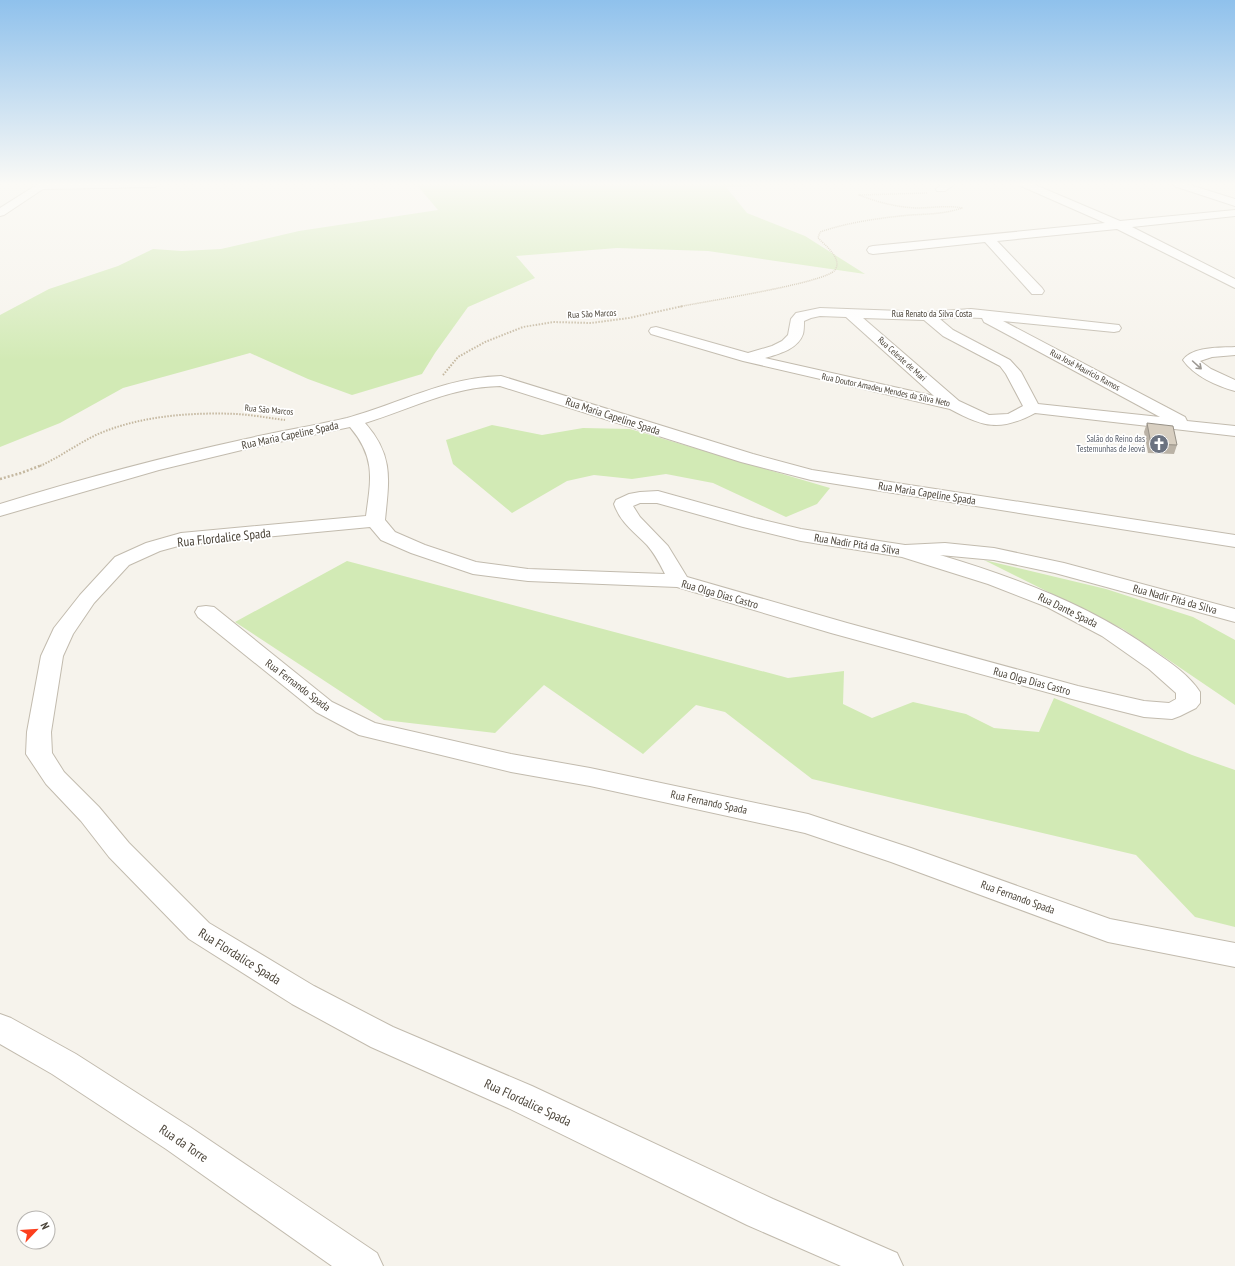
<svg xmlns="http://www.w3.org/2000/svg" width="1235" height="1266" font-family="'PT Sans Narrow',sans-serif">
<style>
.green{fill:#d2eab5}
.lines{fill:none;stroke-linecap:round;stroke-linejoin:round}
.minor-casing{stroke:#c2bbae;stroke-width:2}
.path-far2{stroke:#c4b79f;stroke-width:1.5;stroke-dasharray:1 1;stroke-linecap:butt}
.path-far1{stroke:#c4b79f;stroke-width:2;stroke-dasharray:1.5 1.5;stroke-linecap:butt}
.path{stroke:#c4b79f;stroke-width:2.5;stroke-dasharray:2 2;stroke-linecap:butt}
.minor{fill:#fff;fill-rule:evenodd}
.wall{fill:#bab2a6}
.building{fill:#d8cfc1;stroke:#979187}
.oneway{stroke:#9c9892}
.labels{text-anchor:middle;stroke-width:3.5;stroke-linejoin:round;paint-order:stroke}
.far-street-label{font-size:9px;fill:#4b4439;stroke:#fff}
.far-worship-label{font-size:9px;fill:#5b616d;stroke:#fff;text-anchor:end}
.street-label{font-size:11px;fill:#4b4439;stroke:#fff}
.near-street-label{font-size:13px;fill:#4b4439;stroke:#fff}
</style>
<rect width="100%" height="100%" fill="#f6f3ec"/>
<g class="green">
<polygon points="416,184 804,184 726,187 747,213 805,236 865,274 708,251 617,248 516,256 535,278 468,307 435,353 422,374 352,395 308,379 250,353 123,388 60,423 0,447 0,315 49,289 118,266 153,249 182,251 221,249 299,231 438,210"/>
<polygon points="492,425 542,435 583,428 630,429 830,488 817,504 786,517 713,483 666,474 632,479 594,475 567,481 512,513 453,464 446,440"/>
<polygon points="984,560 1106,589 1193,617 1235,640 1235,705 1123,629"/>
<polygon points="347,561 788,678 844,671 843,704 872,718 913,702 966,714 994,728 1039,732 1054,698 1192,755 1235,770 1235,927 1195,917 1136,855 812,779 725,712 696,705 643,754 544,685 495,733 384,720 235,622"/>
</g>
<g class="lines">
<defs>
<g id="minor">
<polygon points="38,184 160,184 155,187 43,189 4,215 0,216 0,208"/>
<polygon points="943,184 955,184 945,191 937,191 936,189"/>
<polygon points="1020,184 1033,184 1120,221 1235,210 1235,216 1132,227 1235,279 1235,288 1117,229 997,241 1042,288 1044,291 1042,294 1032,294 985,242 873,254 869,253 867,250 869,247 873,246 1105,223 1021,186"/>
<polygon points="1173,184 1187,184 1235,199 1235,206 1174,186"/>
<path d="M820 308 928 312 971 309 1119 325 1121 328 1119 331 1114 332 1003 321 1185 417 1187 421 1235 426V436L1035 413C1000 432 983 427 950 409L743 361 651 334 649 331 651 328 656 327 748 353 772 346 782 341 788 335 791 319 796 313ZM820 316 846 317 934 396 765 358C779 354 798 349 803 334 804 330 804 325 804 321L811 318ZM958 317 982 318 984 322 1160 417 1038 404 1021 372 1010 360 953 330 940 319ZM863 318 924 320 943 336 1000 366 1006 374 1023 406 1008 414 989 415 959 401Z"/>
<path d="M1235 347V355L1212 357 1200 361 1211 369 1235 380V391C1217 386 1194 376 1183 360 1193 346 1220 348 1235 347Z"/>
<path d="M501 376 753 454 812 470 1235 535V547L811 480 741 462 500 386C450 387 411 409 365 423 394 456 389 479 385 520L395 532 425 545 476 562 528 569 665 574C660 564 655 554 647 545 634 532 620 522 614 504L616 500 629 494 640 492 658 491 755 518 801 529 905 545 945 543 994 548 1064 563 1235 609V622L1055 573 994 560 940 555C1016 578 1091 605 1155 652 1171 663 1189 675 1200 692V703L1196 708 1180 716 1172 719 1144 717 1068 698 831 633 677 587 528 581 473 574 411 553 381 540 370 527 182 545 160 551 129 565 94 603 73 634 63 656 51 732 52 753 64 772 99 807 129 843 209 923 314 986 393 1027 532 1086 773 1199 897 1253 903 1266H841L747 1225 508 1108 371 1047 292 1004 189 939 109 857 81 821 46 784 26 754 27 732 41 656 54 628 80 595 115 557 146 543 181 533 366 516C371 479 376 458 350 427L246 449 159 470 0 516V504C81 479 163 457 246 439 279 431 314 426 347 418 401 403 443 378 501 376ZM640 503H657L743 527 801 541 902 557 988 584 1047 607 1102 636 1149 669 1176 693V699L1169 703 1144 701 1078 686 847 623 687 577 668 546 640 517 633 506Z"/>
<polygon points="206,606 214,607 332,702 375,723 511,754 590,768 808,814 911,848 1110,919 1235,943 1235,967 1108,942 891,862 805,833 590,786 511,772 359,735 316,712 198,617 195,612 198,607"/>
<polygon points="0,1014 11,1018 76,1054 190,1127 377,1253 383,1266 332,1266 166,1149 52,1074 0,1044"/>
</g>
</defs>
<use href="#minor" class="minor-casing"/>
<path class="path-far2" d="M678 307C701 302 826 283 835 270 843 259 825 245 818 238L820 232C849 222 880 218 910 215 928 214 945 214 962 208 947 205 932 208 916 208 896 207 877 202 859 195L927 193"/>
<g class="path-far1">
<polyline points="443,375 458,357 485,342 523,327 553,322 591,323 629,318 683,306"/>
<path d="M40 466C60 457 77 444 96 435 138 416 191 412 237 414 253 415 269 418 285 420"/>
</g>
<polyline class="path" points="0,479 21,473 42,465"/>
<use href="#minor" class="minor"/>
</g>
<polygon class="wall" points="1147,423 1177,445 1174,454 1148,453 1144,432"/>
<polygon class="building" points="1147,423 1173,426 1177,445 1151,444"/>
<defs><path id="oneway-shaft" d="M-6 0H5M1.5-3L5.5 0L1.5 3" fill="none" stroke-width="1.6" stroke-linecap="round" stroke-linejoin="round"/></defs>
<use class="oneway" href="#oneway-shaft" transform="translate(1197 365) rotate(42)"/>
<linearGradient id="sky" x2="0" y2="1"><stop stop-color="#8fc1ec"/><stop offset="0.51" stop-color="#fbfaf6"/><stop offset="1" stop-color="#fbfaf6" stop-opacity="0"/></linearGradient>
<rect width="1235" height="361" fill="url(#sky)"/>
<defs>
<symbol id="church-disc" viewBox="-11 -11 22 22"><circle r="9.5" fill="#6b7280" stroke="#fff"/><path d="M-1.2-6h2.4v3.5h3.3v2.4h-3.3V6h-2.4V-.1h-3.3v-2.4h3.3Z" fill="#fff"/></symbol>
</defs>
<g fill-rule="evenodd">
<use href="#church-disc" x="1148" y="433" width="22" height="22"/>
</g>
<g class="labels">
<g class="far-street-label">
<text transform="translate(592 314) rotate(-3)" y="3">Rua São Marcos</text>
<text x="932" y="317">Rua Renato da Silva Costa</text>
<text transform="translate(902 359) rotate(42)" y="3">Rua Celeste de Mari</text>
<text transform="translate(1085 370) rotate(28)" y="3">Rua José Maurício Ramos</text>
<text transform="translate(886 390) rotate(12)" y="3">Rua Doutor Amadeu Mendes da Silva Neto</text>
<text transform="translate(269 410) rotate(5)" y="3">Rua São Marcos</text>
</g>
<g class="far-worship-label">
<text x="1145" y="442">Salão do Reino das<tspan x="1145" dy="10">Testemunhas de Jeová</tspan></text>
</g>
<g class="street-label">
<text transform="translate(613 416) rotate(18)" y="4">Rua Maria Capeline Spada</text>
<text transform="translate(290 435) rotate(-12)" y="4">Rua Maria Capeline Spada</text>
<text transform="translate(927 493) rotate(9)" y="4">Rua Maria Capeline Spada</text>
<text transform="translate(857 544) rotate(9)" y="4">Rua Nadir Pitá da Silva</text>
<text transform="translate(720 594) rotate(16)" y="4">Rua Olga Dias Castro</text>
<text transform="translate(1175 599) rotate(15)" y="4">Rua Nadir Pitá da Silva</text>
<text transform="translate(1068 610) rotate(26)" y="4">Rua Dante Spada</text>
<text transform="translate(1032 681) rotate(15)" y="4">Rua Olga Dias Castro</text>
<text transform="translate(298 685) rotate(37)" y="4">Rua Fernando Spada</text>
<text transform="translate(709 802) rotate(12)" y="4">Rua Fernando Spada</text>
<text transform="translate(1018 897) rotate(20)" y="4">Rua Fernando Spada</text>
</g>
<g class="near-street-label">
<text transform="translate(224 537) rotate(-6)" y="5">Rua Flordalice Spada</text>
<text transform="translate(240 956) rotate(32)" y="5">Rua Flordalice Spada</text>
<text transform="translate(528 1102) rotate(25)" y="5">Rua Flordalice Spada</text>
<text transform="translate(184 1143) rotate(34)" y="5">Rua da Torre</text>
</g>
</g>
<g transform="translate(36 1230) rotate(65)"><circle r="19" fill="#ffffff" stroke="#b7b4b0"/>
<path d="M0-3L7 15L0 10L-7 15Z" fill="#fc3f1d"/>
<text y="-6" font-size="11" font-weight="bold" text-anchor="middle" fill="#4b4439">N</text>
</g>
</svg>
